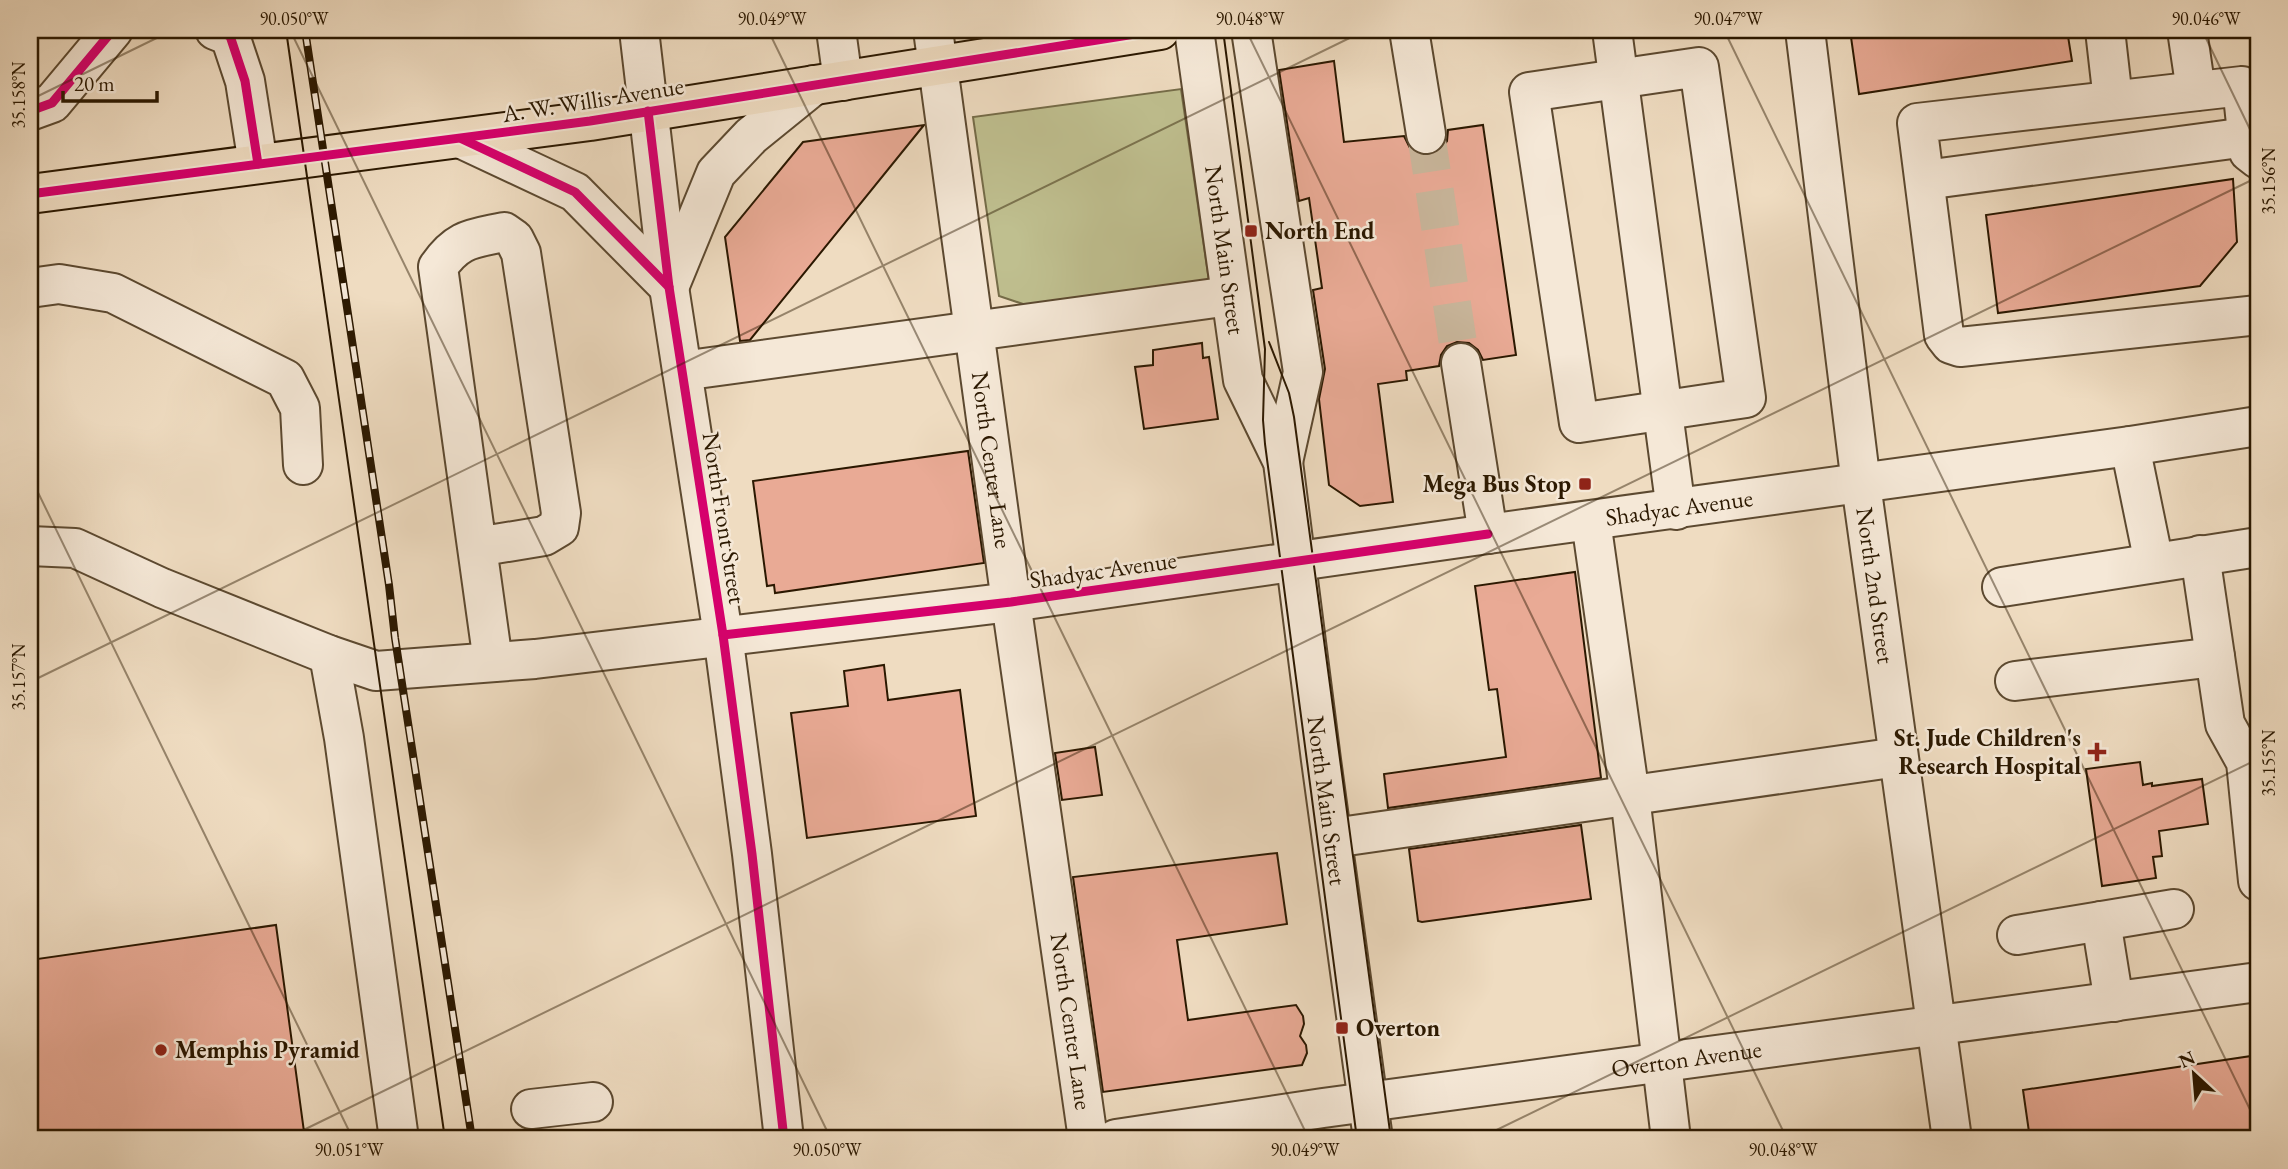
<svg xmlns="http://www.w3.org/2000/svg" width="2288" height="1169" font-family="'EB Garamond',serif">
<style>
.green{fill:#bfbf8f;stroke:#756c48;stroke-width:2}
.building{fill:#e9aa95;stroke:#2b1800;stroke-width:2}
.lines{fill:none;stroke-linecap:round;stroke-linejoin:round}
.minor-tunnel{stroke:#c8b59a;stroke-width:38;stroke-dasharray:38 19;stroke-linecap:butt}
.minor-casing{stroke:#5c4930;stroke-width:42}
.major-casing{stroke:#2b1800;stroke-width:42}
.minor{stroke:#f5e8d7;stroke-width:38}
.major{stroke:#efdcc1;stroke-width:38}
.tram{stroke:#2b1800;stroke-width:2}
.rail-casing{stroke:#2b1800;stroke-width:8}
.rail{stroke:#f5e8d7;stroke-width:5;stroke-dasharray:16;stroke-linecap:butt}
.cycleway-casing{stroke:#f5e8d7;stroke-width:13}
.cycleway{stroke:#d6006c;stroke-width:9}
.ticks{fill:none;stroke:#2b1800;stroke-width:2;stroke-opacity:0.45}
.poi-dot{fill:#8f2418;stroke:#f5e8d7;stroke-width:2.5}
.labels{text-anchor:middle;stroke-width:5;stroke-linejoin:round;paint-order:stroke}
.street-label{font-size:24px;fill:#2b1800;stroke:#f5e8d7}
.poi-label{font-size:24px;font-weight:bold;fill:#2b1800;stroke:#f5e8d7;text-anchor:start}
.neatline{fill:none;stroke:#2b1800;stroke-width:2.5}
.ticks-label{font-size:18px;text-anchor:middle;fill:#2b1800}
</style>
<rect width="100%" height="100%" fill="#efdcc1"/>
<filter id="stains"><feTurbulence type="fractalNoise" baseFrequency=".00286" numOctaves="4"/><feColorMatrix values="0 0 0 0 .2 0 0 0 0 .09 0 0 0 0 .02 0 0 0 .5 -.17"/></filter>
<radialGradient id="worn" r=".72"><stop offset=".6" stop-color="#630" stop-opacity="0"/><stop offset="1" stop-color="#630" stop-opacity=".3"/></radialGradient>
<polygon class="green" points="1181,89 1210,288 1044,311 999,296 973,117"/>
<g class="building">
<polygon points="1850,30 2067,30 2072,61 1859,94"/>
<polygon points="1334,61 1344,142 1404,136 1410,148 1418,154 1429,156 1440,150 1447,141 1448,130 1483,125 1516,355 1483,360 1478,350 1469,343 1457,342 1447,346 1441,355 1439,366 1406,371 1407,380 1378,384 1393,502 1360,506 1329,485 1319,399 1325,369 1313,290 1322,288 1309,198 1299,201 1279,70"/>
<polygon points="924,125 750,340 740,341 725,237 803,142"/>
<polygon points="2233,179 2237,242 2200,286 1998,313 1986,215"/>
<polygon points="1202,343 1203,358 1209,357 1218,419 1144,429 1135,367 1153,365 1153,350"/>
<polygon points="968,451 984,563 775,593 774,585 767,586 753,481"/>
<polygon points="1575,572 1601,778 1388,808 1384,774 1506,757 1497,689 1489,690 1475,586"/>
<polygon points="884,665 888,700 960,690 976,816 807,838 791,713 848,706 844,671"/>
<polygon points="1095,747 1102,795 1062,800 1055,753"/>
<polygon points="2140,762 2143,785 2152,783 2152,786 2202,779 2208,824 2159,831 2162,856 2153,857 2156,878 2102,886 2086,769"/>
<polygon points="1581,825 1591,899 1422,922 1418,921 1409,849"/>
<polygon points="1277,853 1287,924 1177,940 1188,1020 1296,1005 1303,1016 1304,1024 1300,1036 1306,1045 1307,1053 1302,1065 1103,1092 1073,877"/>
<polygon points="276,925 305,1139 30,1139 30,960"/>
<polygon points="2258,1055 2258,1139 2030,1139 2023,1090"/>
</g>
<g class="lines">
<polyline class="minor-tunnel" points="1426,134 1461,363"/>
<defs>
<g id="minor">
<polyline points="215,30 230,36 245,81 258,164"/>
<polyline points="639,30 669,287 723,635 752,854 784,1139"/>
<polyline points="836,30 843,81"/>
<path id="s1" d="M933 30 1011 602 1088 1139"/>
<path id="s2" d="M1194 30 1243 380 1283 462 1321 760 1373 1139"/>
<polyline points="1251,30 1303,372 1283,462"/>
<polyline points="1409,30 1426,134"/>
<polyline points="1612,30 1676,510"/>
<path id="s3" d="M1805 30 1861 484 1952 1139"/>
<polyline points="2105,30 2113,100"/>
<polyline points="2187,30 2196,91"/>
<polygon points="1699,67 1746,398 1579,423 1529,92"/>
<polyline points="30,111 52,103 113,30"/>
<polyline points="462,139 575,192 669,287"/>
<polyline points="2258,159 2249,152 2242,86 1917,123 1944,335 1951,344 1960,347 2258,315"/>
<polyline points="1925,180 2247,137"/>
<polyline points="670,285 716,173 751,136 814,85"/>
<polyline points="30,288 59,284 113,293 285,379 300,408 303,465"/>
<polyline points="1461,363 1488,534"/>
<polyline points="682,371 1230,296"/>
<polyline points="2130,446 2154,563"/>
<polyline points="1591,521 1630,796 1671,1139"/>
<path id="s4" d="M30 546 75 548 162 588 329 655 376 671 535 659 1011 602 1488 534 2130 446 2258 426"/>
<path d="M477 547 544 536 559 527 561 513 521 253 514 239 504 232C472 239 458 238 438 267L493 662"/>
<polyline points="2200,555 2225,724 2246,762 2258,881"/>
<polyline points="2002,587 2258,547"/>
<polyline points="329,655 344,738 399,1139"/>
<polyline points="2015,681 2215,657"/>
<polyline points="1333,838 1898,757"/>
<polyline points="2101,921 2114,1002"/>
<polyline points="2017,935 2174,909"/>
<polyline points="531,1109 593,1102"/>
<path id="s5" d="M1116 1139 1323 1108 2258 982"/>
</g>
<polyline id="major" points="30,194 590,121 1160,30"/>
</defs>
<use href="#minor" class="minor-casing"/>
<use href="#major" class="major-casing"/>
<use href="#minor" class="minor"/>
<use href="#major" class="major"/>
<g class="tram">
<polyline points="286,30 445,1139"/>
<polyline points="1223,30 1265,349 1263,420 1265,444 1357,1139"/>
<polyline points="1269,342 1289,393 1294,417 1391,1139"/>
</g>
<defs>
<polyline id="rail" points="305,30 389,585 395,638 472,1139"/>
</defs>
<use href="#rail" class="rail-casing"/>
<use href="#rail" class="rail"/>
<defs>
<g id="cycleway">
<polyline points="215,30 230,36 245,81 258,164"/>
<polyline points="30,111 52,103 113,30"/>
<polyline points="648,111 669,287 723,635 752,854 784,1139"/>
<polyline points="462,139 575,192 669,287"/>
<polyline points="30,194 590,121 1160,30"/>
<polyline points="723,635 1011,602 1488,534"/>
</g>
</defs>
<use href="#cycleway" class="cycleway-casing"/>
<use href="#cycleway" class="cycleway"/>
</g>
<path class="ticks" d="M290 30 831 1139M768 30 1309 1139M1246 30 1787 1139M1724 30 2258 1126M2202 30 2258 146M30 100 173 30M30 476 353 1139M30 682 1366 30M285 1139 2258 177M1478 1139 2258 759"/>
<g class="poi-dot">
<rect x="1244" y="224" width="14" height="14" rx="3.5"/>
<rect x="1578" y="477" width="14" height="14" rx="3.5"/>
<path d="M2093.5 741.5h7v7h7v7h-7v7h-7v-7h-7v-7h7z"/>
<rect x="1335" y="1021" width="14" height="14" rx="3.5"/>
<circle cx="161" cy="1050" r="7"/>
</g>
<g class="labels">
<g class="street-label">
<text transform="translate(593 100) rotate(-9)" y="8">A. W. Willis Avenue</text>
<text dy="8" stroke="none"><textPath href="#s2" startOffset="222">North Main Street</textPath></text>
<text dy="8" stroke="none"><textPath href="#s1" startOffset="434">North Center Lane</textPath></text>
<text dy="8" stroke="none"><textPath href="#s4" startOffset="1684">Shadyac Avenue</textPath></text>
<text transform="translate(724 518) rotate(81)" y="8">North Front Street</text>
<text transform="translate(1103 570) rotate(-8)" y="8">Shadyac Avenue</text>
<text dy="8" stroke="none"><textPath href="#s3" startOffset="560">North 2nd Street</textPath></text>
<text dy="8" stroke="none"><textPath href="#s2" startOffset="786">North Main Street</textPath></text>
<text dy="8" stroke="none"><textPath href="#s1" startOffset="1001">North Center Lane</textPath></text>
<text dy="8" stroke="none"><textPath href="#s5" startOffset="576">Overton Avenue</textPath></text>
</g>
<g class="poi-label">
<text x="1265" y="239">North End</text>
<text x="1571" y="492" text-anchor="end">Mega Bus Stop</text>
<text x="2081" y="746" text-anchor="end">St. Jude Children's<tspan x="2081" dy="28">Research Hospital</tspan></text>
<text x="1356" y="1036">Overton</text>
<text x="175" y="1058">Memphis Pyramid</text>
</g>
</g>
<rect width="2288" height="1169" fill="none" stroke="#efdcc1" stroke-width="77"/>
<g transform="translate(2194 1074) rotate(334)" stroke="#f5e8d7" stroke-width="5" paint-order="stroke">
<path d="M0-5L12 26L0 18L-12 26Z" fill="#2b1800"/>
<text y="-10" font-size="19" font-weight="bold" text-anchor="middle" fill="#2b1800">N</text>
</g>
<path d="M63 91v10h94v-10" fill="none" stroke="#2b1800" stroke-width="3.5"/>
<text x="74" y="91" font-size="21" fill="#2b1800" stroke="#f5e8d7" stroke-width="5" paint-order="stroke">20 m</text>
<rect x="38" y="38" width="2212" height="1092" class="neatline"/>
<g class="ticks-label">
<text x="294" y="25">90.050°W</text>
<text x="772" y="25">90.049°W</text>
<text x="1250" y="25">90.048°W</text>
<text x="1728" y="25">90.047°W</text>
<text x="2206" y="25">90.046°W</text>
<text transform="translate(19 95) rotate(-90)" y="6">35.158°N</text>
<text transform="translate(2269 181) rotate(-90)" y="6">35.156°N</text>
<text transform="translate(19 677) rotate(-90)" y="6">35.157°N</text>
<text transform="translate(2269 763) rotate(-90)" y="6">35.155°N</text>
<text x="349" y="1156">90.051°W</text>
<text x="827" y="1156">90.050°W</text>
<text x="1305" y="1156">90.049°W</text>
<text x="1783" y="1156">90.048°W</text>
</g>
<rect width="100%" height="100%" filter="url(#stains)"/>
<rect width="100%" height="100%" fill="url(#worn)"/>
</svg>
